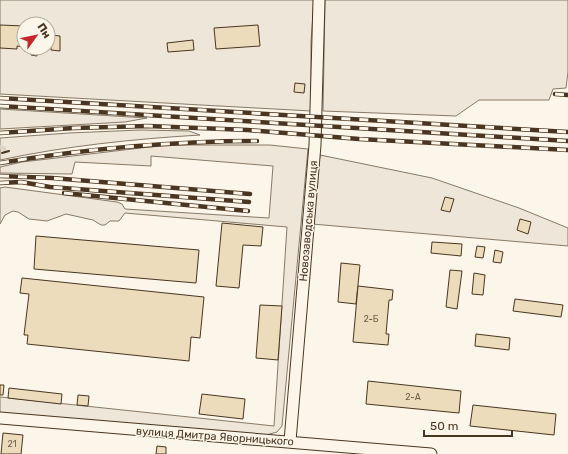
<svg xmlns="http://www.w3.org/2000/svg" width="568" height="454" font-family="Rubik,sans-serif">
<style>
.green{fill:#ede6d9;stroke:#887966;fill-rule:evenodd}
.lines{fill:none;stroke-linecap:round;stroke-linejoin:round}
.stream{stroke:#dcd4c6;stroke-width:3.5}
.building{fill:#ecdcbc;stroke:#4a3520}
.minor-casing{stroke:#4a3520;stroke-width:13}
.minor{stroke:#fbf6e9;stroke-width:11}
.rail-casing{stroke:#4a3520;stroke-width:4.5}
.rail{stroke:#fbf6e9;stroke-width:3;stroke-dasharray:9;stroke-linecap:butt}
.wall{stroke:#4a3520;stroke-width:2}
.labels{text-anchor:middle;stroke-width:3;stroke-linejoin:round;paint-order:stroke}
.number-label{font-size:9px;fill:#725f47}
.street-label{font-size:11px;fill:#4a3520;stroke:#fbf6e9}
</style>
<rect width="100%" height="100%" fill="#fbf6e9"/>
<g class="green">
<path d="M0 0H314L311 42V111L0 94ZM24 24H48V48H24Z"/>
<polygon points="325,0 568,0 568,72 566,88 553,89 549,100 479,100 456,116 323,111"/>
<polygon points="0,109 147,118 125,122 0,129"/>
<path d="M140 130 189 131 200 135C133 139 66 146 0 160V138L69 133Z"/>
<polygon points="166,145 270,145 308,149 282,426 277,432 266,435 0,413 0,397 274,426 287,227 125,213 119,221 110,221 105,225 101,225 93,220 66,214 47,221 29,219 18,212 13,211 5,215 0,224 0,188 5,187 117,202 122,204 125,209 269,218 273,166 151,156 151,166 75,162 72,174 0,173 0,167 22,162"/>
<polygon points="320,155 432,178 519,208 568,228 568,246 312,224"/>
</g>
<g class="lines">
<polyline class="stream" points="0,147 4,148 5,152"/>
</g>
<g class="building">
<polygon points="0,25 24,26 24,47 17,46 17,49 0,48"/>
<polygon points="258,25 260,46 216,49 214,28"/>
<polygon points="51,35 60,36 60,51 51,50"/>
<polygon points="193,40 194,50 168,52 167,43"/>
<polygon points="31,48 38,48 37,56 31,55"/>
<polygon points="295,83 305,84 304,93 294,92"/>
<polygon points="445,197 454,199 450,212 441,210"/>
<polygon points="520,219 531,222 528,234 517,230"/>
<polygon points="222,223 263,227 261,246 243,245 239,288 216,286"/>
<polygon points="36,236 199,250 196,283 34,269"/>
<polygon points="432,242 462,244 461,256 431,253"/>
<polygon points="477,246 485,247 483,258 475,257"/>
<polygon points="495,250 503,252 501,263 493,262"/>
<polygon points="341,263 360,265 356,304 338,302"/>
<polygon points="450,270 462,271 457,309 446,307"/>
<polygon points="474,273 485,275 483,295 472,294"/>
<polygon points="22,278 204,297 200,338 191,337 189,361 27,344 28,335 24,335 29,294 20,293"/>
<polygon points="358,286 393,290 392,300 389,300 386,334 389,334 388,345 353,342"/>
<polygon points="515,299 563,305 561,317 513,311"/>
<polygon points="260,305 282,306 278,360 256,358"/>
<polygon points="476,334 510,338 509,350 475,346"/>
<polygon points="368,381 461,391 459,413 366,404"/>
<polygon points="0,385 4,385 3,395 0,395"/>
<polygon points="9,388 62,394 61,404 8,398"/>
<polygon points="202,394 245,399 243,419 199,414"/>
<polygon points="78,395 89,396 88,406 77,405"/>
<polygon points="473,405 556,414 554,435 470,426"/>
<polygon points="3,433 23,435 21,454 1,454"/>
<polygon points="157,446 166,447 166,454 156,454"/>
</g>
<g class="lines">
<defs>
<g id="minor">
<polyline points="0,418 431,454"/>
<polyline points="290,441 315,145 319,0"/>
</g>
</defs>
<use href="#minor" class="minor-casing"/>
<use href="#minor" class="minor"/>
<defs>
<g id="rail">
<polyline points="555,94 568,95"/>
<polyline points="0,98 568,132"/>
<polyline points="0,106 568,141"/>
<polyline points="0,133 74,128 148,126 248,130 359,139 568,150"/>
<path d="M0 163C85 149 170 141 257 141"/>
<polyline points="0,176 52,178 250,194"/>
<polyline points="0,183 21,182 50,187 249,202"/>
<polyline points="64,193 248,211"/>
</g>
</defs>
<use href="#rail" class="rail-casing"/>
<use href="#rail" class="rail"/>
<polyline class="wall" points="2,153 9,151"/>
</g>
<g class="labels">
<g class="number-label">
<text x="371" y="322">2-Б</text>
<text x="413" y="400">2-А</text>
<text x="12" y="447">21</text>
</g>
<g class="street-label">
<text transform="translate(308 221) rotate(-85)" y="4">Новозаводська вулиця</text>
<text transform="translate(215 436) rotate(4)" y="4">вулиця Дмитра Яворницького</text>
</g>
</g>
<g transform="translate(36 36) rotate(57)"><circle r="19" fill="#fbf6e9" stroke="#b4a999"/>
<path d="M0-3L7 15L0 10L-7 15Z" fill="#c62828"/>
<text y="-6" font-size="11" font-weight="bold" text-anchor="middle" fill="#4a3520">Пн</text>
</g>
<path d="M424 430v6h88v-6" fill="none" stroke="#4a3520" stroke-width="2"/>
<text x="430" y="430" font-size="12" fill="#4a3520" stroke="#fbf6e9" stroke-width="3" paint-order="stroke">50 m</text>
</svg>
